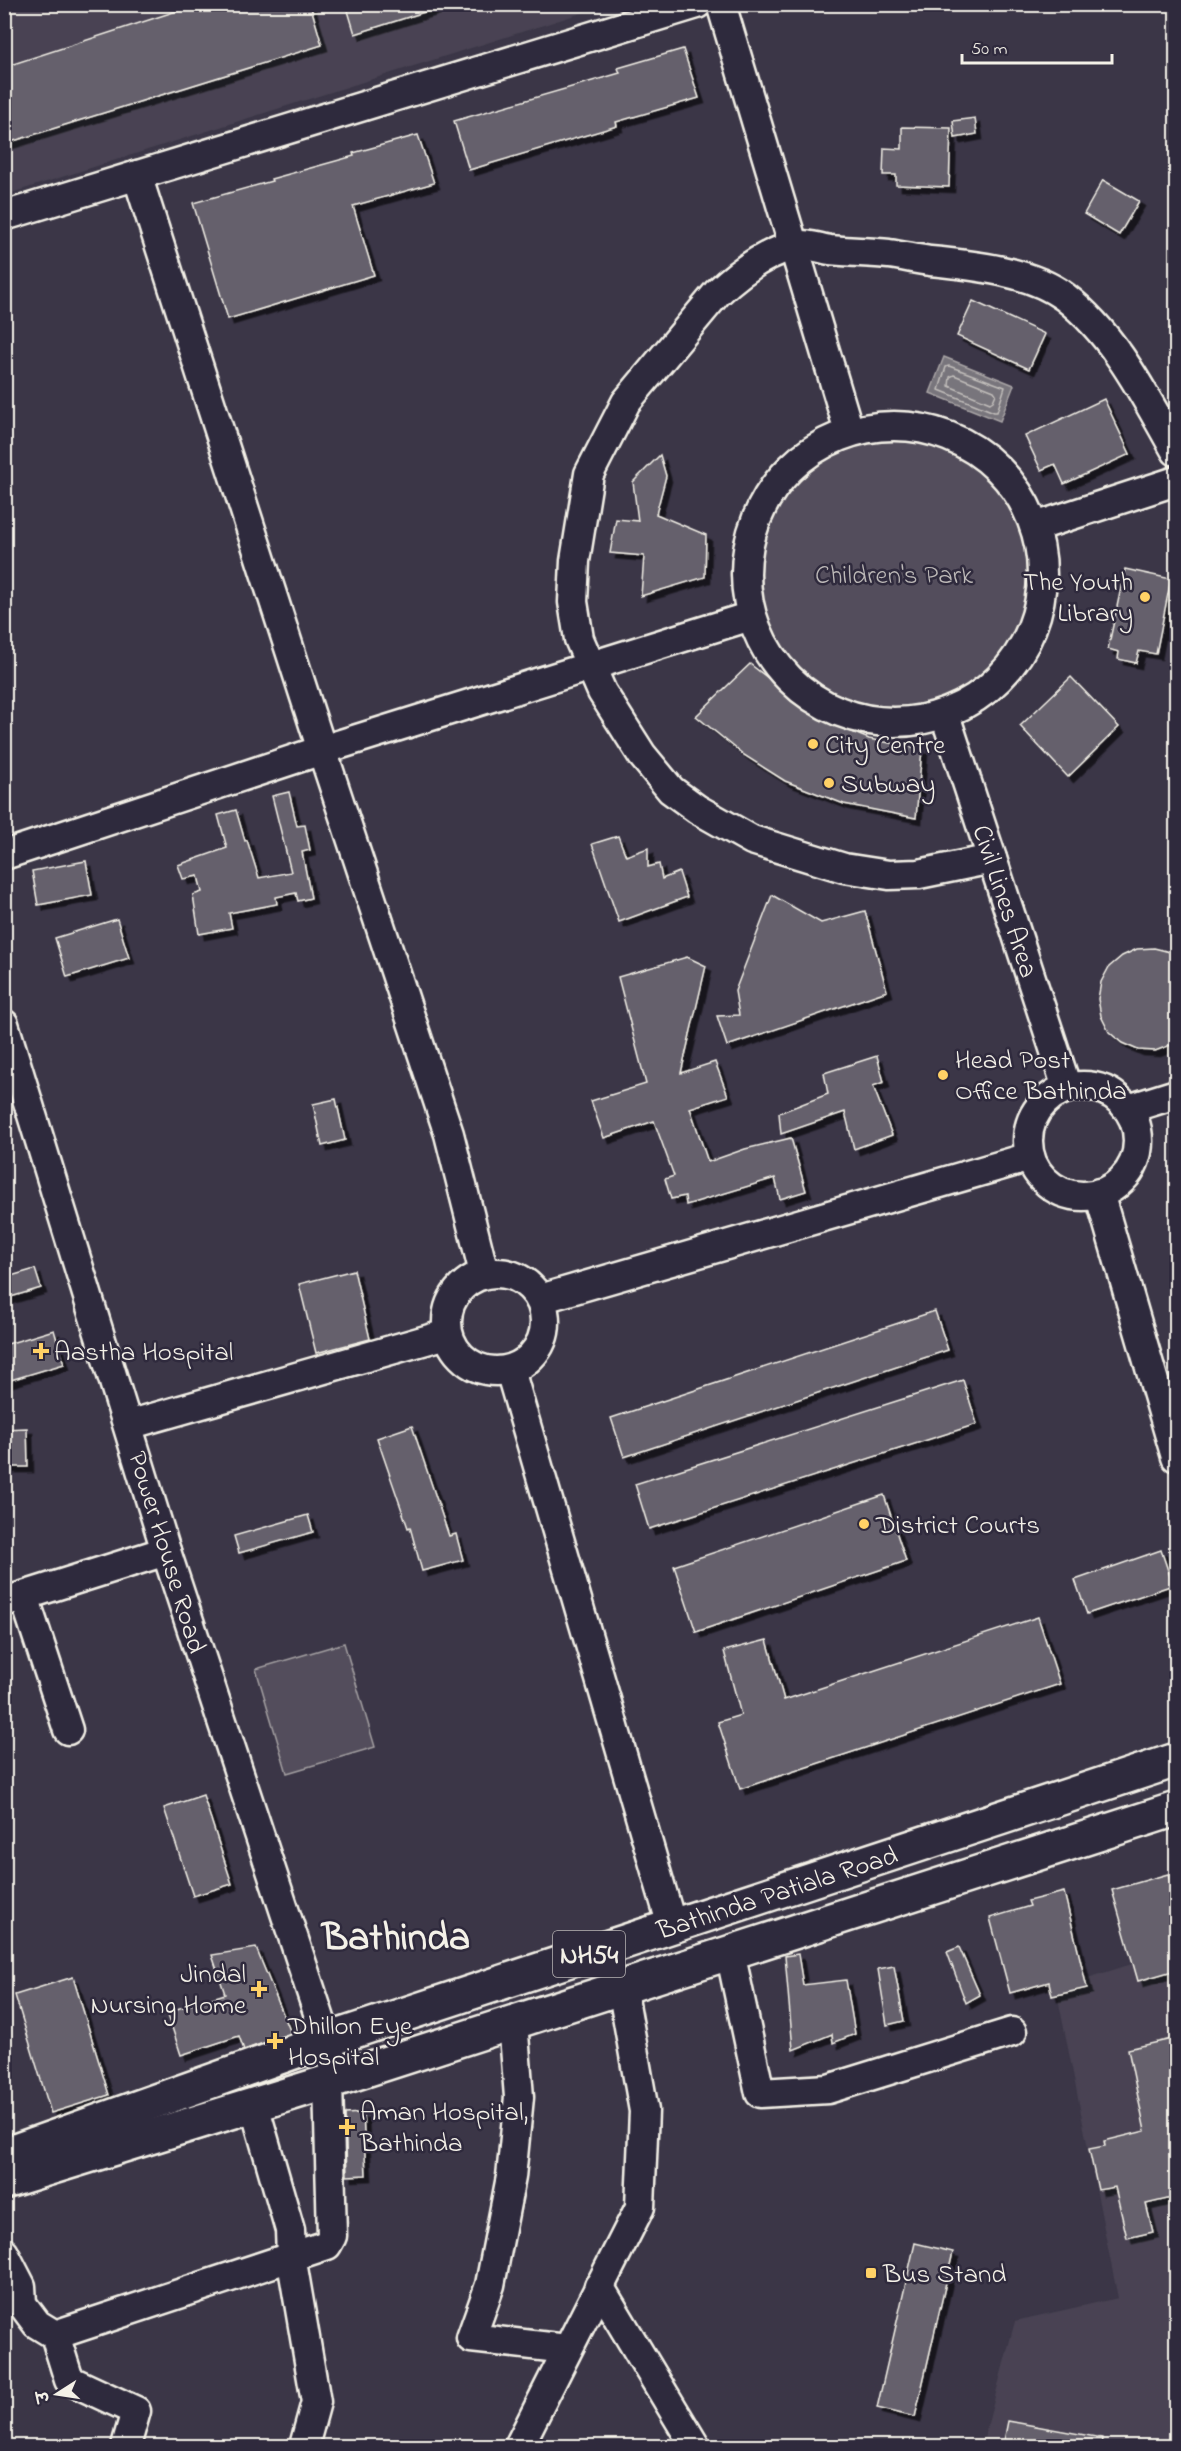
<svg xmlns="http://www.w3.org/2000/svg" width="1181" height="2451" font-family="'Indie Flower','Playpen Sans Deva',sans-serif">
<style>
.built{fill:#484352}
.green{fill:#534e5c;stroke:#a4a0a2;stroke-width:1.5}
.water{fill:#78747b;stroke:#aaa6a7;stroke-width:1.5}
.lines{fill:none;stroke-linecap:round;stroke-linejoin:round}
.shore{stroke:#c2bfbc;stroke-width:1.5}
.building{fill:#65616c;stroke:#f4f1e8;stroke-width:1.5;filter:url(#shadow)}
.minor-casing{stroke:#f4f1e8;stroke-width:33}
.highway-casing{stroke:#f4f1e8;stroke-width:38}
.minor{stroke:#2f2a3d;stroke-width:28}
.highway{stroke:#2f2a3d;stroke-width:33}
.poi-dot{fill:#ffd166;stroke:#2f2a3d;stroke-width:2}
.labels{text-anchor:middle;stroke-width:5;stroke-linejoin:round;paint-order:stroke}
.shield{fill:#2f2a3d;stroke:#b9b5b5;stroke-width:1.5}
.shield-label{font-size:26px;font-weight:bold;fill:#f4f1e8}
.park-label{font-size:27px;fill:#bcb8b7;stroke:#2f2a3d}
.poi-label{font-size:27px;fill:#f4f1e8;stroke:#2f2a3d;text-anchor:start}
.street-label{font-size:27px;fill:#f4f1e8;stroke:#2f2a3d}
.town-label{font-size:39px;font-weight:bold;fill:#f4f1e8;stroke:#2f2a3d}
</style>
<defs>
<filter id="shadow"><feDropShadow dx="5.5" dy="5.5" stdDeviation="0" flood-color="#0009"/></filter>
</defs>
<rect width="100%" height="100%" fill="#3b3647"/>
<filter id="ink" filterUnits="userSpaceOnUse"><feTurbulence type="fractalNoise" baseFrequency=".0167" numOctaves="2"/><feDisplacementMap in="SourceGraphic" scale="12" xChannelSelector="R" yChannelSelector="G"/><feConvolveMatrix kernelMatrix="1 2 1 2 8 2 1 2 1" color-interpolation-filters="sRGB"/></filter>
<g filter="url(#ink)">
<g class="built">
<polygon points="5,5 607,5 5,195"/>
<polygon points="1176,1950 1176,2446 982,2446 1015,2321 1118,2298 1056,1988"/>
</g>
<g class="green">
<circle cx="894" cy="574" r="133"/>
<polygon points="344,1643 375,1747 287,1773 256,1669"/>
</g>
<polygon class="water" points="944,357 1014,385 1000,421 930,393"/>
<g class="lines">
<g class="shore">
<polygon points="949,366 1005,387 997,412 994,412 939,390 946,367"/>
<polygon points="954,375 994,391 996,394 993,401 990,403 949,386 950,377"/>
</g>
</g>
<g class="building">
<polygon points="198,4 310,4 322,45 4,144 4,67"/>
<polygon points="346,4 436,4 437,8 355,34"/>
<polygon points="683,49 699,98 616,122 617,126 469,170 454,121 620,73 618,68"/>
<polygon points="975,118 977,134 955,138 953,121"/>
<polygon points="902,127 951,128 949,187 896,185 896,175 883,175 884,148 902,149"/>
<polygon points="418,135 434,183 353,206 374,275 228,319 193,203 272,181 271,179 354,156 353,153"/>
<polygon points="1103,180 1139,201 1119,235 1084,214"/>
<polygon points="973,301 1045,334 1029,369 957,336"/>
<polygon points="1104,399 1130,454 1064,484 1055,464 1041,470 1025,436"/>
<polygon points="660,455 666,476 656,514 706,535 705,577 641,596 644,556 610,553 616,519 638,521 633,482"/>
<polygon points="1125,569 1171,579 1156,654 1139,651 1136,663 1118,659 1119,652 1108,649"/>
<polygon points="750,664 820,719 869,739 922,749 916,818 844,804 785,781 744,755 696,716"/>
<polygon points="1071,677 1119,727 1068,777 1020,726"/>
<polygon points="289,792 297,826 305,825 310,850 302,852 311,898 298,901 296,893 276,897 277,904 229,913 232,928 199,934 193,895 202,892 198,876 183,879 178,865 227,848 218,815 236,810 245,841 247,840 259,878 291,872 272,796"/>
<polygon points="618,836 626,856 648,848 648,867 659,864 662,879 679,872 687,897 619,922 592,844"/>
<polygon points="86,861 92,895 38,905 32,871"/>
<polygon points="772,895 821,923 865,911 887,991 727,1046 717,1016 739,1015 735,991"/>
<polygon points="117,919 129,958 67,977 55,938"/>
<polygon points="1154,948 1170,952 1176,956 1176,1043 1155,1051 1138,1050 1122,1043 1109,1032 1101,1016 1098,999 1101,982 1109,967 1122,956 1137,949"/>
<polygon points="687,957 706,966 681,1073 715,1062 728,1096 690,1108 708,1162 745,1149 791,1138 806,1191 780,1199 775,1178 686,1205 685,1196 671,1199 665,1179 674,1176 654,1121 604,1138 591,1101 646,1084 618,977"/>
<polygon points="877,1056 884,1082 873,1086 892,1135 854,1149 845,1112 781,1134 779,1113 828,1094 824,1073"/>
<polygon points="336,1099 345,1140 322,1146 313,1104"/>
<polygon points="35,1269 41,1288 4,1299 4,1278"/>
<polygon points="354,1270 370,1339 316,1353 299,1284"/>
<polygon points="935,1311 948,1350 624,1457 611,1418"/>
<polygon points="54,1330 64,1364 4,1382 4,1345"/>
<polygon points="963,1380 977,1424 649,1529 635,1484"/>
<polygon points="412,1426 449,1536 456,1534 463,1560 422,1571 410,1527 408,1528 377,1438"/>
<polygon points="27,1428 28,1467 4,1467 4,1429"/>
<polygon points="884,1495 906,1561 696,1632 674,1566"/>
<polygon points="308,1515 313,1532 239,1553 234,1536"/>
<polygon points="1161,1550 1173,1585 1087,1614 1075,1580"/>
<polygon points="1038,1617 1060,1684 740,1789 718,1722 741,1715 724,1651 767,1640 784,1700"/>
<polygon points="203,1795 232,1884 193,1896 164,1808"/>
<polygon points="1168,1874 1176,1904 1176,1970 1138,1981 1112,1890"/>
<polygon points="1064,1892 1087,1988 1052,1996 1049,1982 1010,1993 990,1918 1030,1906 1028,1901"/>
<polygon points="959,1947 980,1995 966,2003 947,1952"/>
<polygon points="256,1948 291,2033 244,2050 239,2036 181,2055 167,2012 225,1994 212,1955"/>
<polygon points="798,1954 803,1985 846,1980 855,2034 833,2043 832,2034 793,2050 785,1956"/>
<polygon points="894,1966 904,2021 887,2025 878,1969"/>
<polygon points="73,1977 109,2095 51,2113 15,1995"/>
<polygon points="1176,2038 1176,2197 1146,2204 1153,2232 1127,2238 1115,2187 1098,2190 1089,2149 1105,2146 1104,2141 1145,2131 1128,2049"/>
<polygon points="363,2113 366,2175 347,2176 345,2114"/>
<polygon points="915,2243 953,2252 915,2417 877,2408"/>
<polygon points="1008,2421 1102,2438 1101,2446 1003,2446"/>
</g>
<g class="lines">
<defs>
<g id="minor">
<polyline points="721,4 849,431"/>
<polyline points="137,175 322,750 449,1134 484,1273"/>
<polyline points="4,216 697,4"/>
<circle cx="894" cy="574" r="148"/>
<polyline points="1035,527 1176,481"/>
<polyline points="945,715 1067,1088"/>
<polyline points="4,855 322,750 751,616"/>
<path d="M992 859 919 874 889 875 844 868 752 840 697 809 671 790 642 755 602 692 579 639 573 602 575 561 589 474 626 402 717 293C738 273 765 253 794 246 806 243 818 248 830 250 850 252 870 252 889 254 903 256 916 259 930 261 972 265 1031 271 1065 297 1116 336 1145 397 1176 451"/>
<polyline points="4,1024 166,1551 327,2040 336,2078"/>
<circle cx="1083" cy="1141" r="55"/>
<polyline points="1128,1109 1176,1094"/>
<polyline points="1099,1193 1176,1457"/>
<circle cx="496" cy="1322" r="49"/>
<polyline points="540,1299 1030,1157"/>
<polyline points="510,1370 672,1926"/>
<polyline points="128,1425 447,1334"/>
<polyline points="24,1596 68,1730"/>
<polyline points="4,1602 166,1551"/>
<polyline points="730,1952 760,2093 828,2089 1012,2032"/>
<polyline points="513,2022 519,2097 511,2177 490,2285 471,2338 567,2349"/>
<polyline points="254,2105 290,2230 291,2256 316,2402 304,2446"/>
<polyline points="4,2253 21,2286 22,2304 37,2324 55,2335 69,2380 136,2411 126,2446"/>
<polyline points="599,2286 695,2446"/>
<polyline points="55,2335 327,2245 332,2236 328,2082"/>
<polyline points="519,2446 640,2207 644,2111 622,1987"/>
</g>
<g id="highway">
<polyline points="4,2155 327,2040 1176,1760"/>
<polyline points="4,2182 328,2082 1176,1809"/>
</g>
</defs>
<use href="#minor" class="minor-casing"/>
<use href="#highway" class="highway-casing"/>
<use href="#minor" class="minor"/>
<use href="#highway" class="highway"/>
</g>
</g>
<g class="poi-dot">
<circle cx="1145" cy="597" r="6"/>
<circle cx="813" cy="744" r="6"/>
<circle cx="829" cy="783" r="6"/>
<circle cx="943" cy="1075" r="6"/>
<path d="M38 1342h6v6h6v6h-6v6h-6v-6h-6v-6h6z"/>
<circle cx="864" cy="1524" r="6"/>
<path d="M256 1980h6v6h6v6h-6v6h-6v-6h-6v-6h6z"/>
<path d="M272 2032h6v6h6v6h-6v6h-6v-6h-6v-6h6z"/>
<path d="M344 2118h6v6h6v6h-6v6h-6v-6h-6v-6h6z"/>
<rect x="865" y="2267" width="12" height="12" rx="3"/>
</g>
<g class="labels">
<rect class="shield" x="553" y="1931" width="72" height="46" rx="4.5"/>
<g class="shield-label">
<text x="589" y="1963">NH54</text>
</g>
<g class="park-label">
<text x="894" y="583">Children's Park</text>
</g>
<g class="poi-label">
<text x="1133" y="590" text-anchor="end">The Youth<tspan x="1133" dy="31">Library</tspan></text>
<text x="825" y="753">City Centre</text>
<text x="841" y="792">Subway</text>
<text x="955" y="1068">Head Post<tspan x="955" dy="31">Office Bathinda</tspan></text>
<text x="54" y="1360">Aastha Hospital</text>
<text x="876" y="1533">District Courts</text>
<text x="246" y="1982" text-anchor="end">Jindal<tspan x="246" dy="31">Nursing Home</tspan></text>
<text x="288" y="2034">Dhillon Eye<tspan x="288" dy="31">Hospital</tspan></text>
<text x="360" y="2120">Aman Hospital,<tspan x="360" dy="31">Bathinda</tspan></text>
<text x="883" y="2282">Bus Stand</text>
</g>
<g class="street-label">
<text transform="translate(1006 901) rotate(72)" y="9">Civil Lines Area</text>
<text transform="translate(168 1552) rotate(73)" y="9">Power House Road</text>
<text transform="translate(777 1892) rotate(-18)" y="9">Bathinda Patiala Road</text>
</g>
<g class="town-label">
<text x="396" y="1949">Bathinda</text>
</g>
</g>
<rect width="1181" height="2451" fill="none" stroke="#2f2a3d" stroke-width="24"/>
<rect x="12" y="12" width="1157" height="2427" fill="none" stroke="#f4f1e8" stroke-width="2" filter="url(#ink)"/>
<g transform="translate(57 2394) rotate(258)" stroke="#2f2a3d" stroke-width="4.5" paint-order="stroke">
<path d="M0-4.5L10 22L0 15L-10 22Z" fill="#f4f1e8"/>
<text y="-9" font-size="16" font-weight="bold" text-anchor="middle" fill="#f4f1e8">उ</text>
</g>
<path d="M962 54v9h150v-9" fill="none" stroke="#f4f1e8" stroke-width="3"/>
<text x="971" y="54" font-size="18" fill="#f4f1e8" stroke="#2f2a3d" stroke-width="4.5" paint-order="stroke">50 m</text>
</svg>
